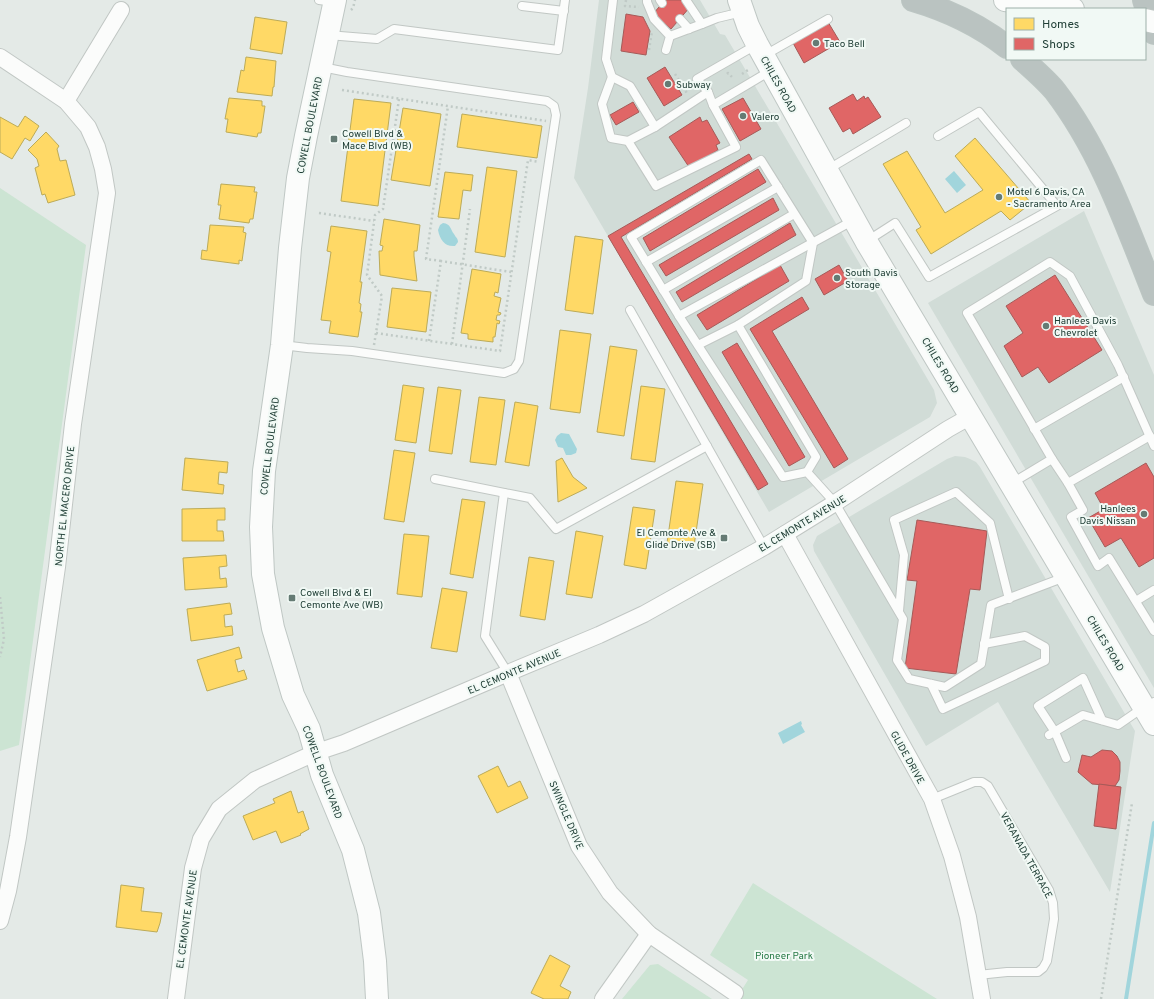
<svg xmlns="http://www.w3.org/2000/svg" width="1154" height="999" font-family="Overpass,sans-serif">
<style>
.built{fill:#d1dcd7}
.green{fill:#cce4d3}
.water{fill:#a1d5dc}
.homes{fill:#ffd966;stroke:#bcab58}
.shops{fill:#e06666;stroke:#a65a58}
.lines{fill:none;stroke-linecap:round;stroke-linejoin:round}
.stream{stroke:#a1d5dc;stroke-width:4}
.lane-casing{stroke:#c1c7c4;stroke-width:10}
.street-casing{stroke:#c1c7c4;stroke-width:18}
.secondary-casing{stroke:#bfc7c4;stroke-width:24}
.highway-casing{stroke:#bcc6c3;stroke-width:24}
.path{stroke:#c0cac6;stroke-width:2.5;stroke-dasharray:2 3;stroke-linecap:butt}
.lane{stroke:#fbfcfb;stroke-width:8}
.street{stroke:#fbfcfb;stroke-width:16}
.secondary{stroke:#fbfcfb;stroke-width:22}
.highway{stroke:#bac3c1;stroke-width:22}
.secondary-bridge-casing{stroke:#bfc7c4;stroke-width:24;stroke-linecap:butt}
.secondary-bridge{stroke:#fbfcfb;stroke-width:22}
.poi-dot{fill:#657b74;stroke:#f1f9f5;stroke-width:1.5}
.labels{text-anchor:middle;stroke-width:4;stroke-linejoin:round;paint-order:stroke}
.poi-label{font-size:10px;fill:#203f36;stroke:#f1f9f5;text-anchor:start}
.street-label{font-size:10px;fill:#203f36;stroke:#f1f9f5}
.park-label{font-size:10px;fill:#267945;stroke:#f1f9f5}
</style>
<rect width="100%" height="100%" fill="#e4eae7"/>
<g class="built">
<polygon points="599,0 700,0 720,34 725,35 934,390 937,403 930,417 769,512 574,178 588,88"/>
<polygon points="1084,211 1154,375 1154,688 928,303"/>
<polygon points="955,456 965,457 970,459 976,462 980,467 1135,731 1110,892 998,702 926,746 814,551 813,545 817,536 947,459"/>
</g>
<g class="green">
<polygon points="0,188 86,245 19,745 0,751"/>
<polygon points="753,883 937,999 736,999 748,980 710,955"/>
<polygon points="658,964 712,999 622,999 650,965"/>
</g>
<g class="water">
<polygon points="954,171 966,185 957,193 945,179"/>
<path d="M443 223C451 224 450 229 454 234 456 238 458 238 458 242L455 246C445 247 440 240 438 230L440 225Z"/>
<polygon points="561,433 569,434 577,449 576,453 571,455 566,455 563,448 558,447 555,440 557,436"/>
<polygon points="801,721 802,724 801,725 805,732 783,744 778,733"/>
</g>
<g class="homes">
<polygon points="255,17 287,22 282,54 250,49"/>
<polygon points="246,57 276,61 274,87 273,87 272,96 237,92 241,70 244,71"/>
<polygon points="229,98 262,101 262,106 265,106 261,133 258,133 257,137 226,132 228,119 225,119"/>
<polygon points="354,99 391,103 378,206 341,201"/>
<polygon points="403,108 441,114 430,186 391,180"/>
<polygon points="462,114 542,126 537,158 457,147"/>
<polygon points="25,116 39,126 30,141 25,138 12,159 0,152 0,117 18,127"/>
<polygon points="46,132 59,146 57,149 60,161 66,160 75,195 48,203 45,194 42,195 35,168 39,166 37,159 28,150"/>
<polygon points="975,138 1031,203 1010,220 1001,211 931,254 916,230 921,227 883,164 907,151 945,213 983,190 955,156"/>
<polygon points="487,167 517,171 505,257 475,252"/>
<polygon points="445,172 473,175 471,191 463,190 459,219 438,217"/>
<polygon points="221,184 255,187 254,192 257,192 253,219 250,219 249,223 219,219 221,205 218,205"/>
<polygon points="384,219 420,225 417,251 414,251 414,256 417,281 380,275 379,251 382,251 383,246 380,245"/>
<polygon points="210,225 244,227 243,232 246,233 242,261 239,260 239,264 201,259 202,250 207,251"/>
<polygon points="331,226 367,231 360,282 362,282 359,303 361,304 360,312 362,312 358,337 329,333 331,321 321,320 331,252 327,251"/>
<polygon points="575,236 603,240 593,314 565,310"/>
<polygon points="472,269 501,274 498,293 495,292 494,296 501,298 498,312 501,313 500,315 497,315 496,320 500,321 499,324 497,323 495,337 493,337 493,342 468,339 468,334 461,333"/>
<polygon points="392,288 431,292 426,332 387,327"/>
<polygon points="560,330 591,334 580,413 550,409"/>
<polygon points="610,346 637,350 624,436 597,432"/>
<polygon points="403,385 424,388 416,443 395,440"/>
<polygon points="641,386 665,389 655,462 631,459"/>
<polygon points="438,387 461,390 452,454 429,451"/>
<polygon points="479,397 505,400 496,465 470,462"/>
<polygon points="515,402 538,406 529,466 505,462"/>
<polygon points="394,450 415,453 404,522 384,519"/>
<polygon points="185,458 228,462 227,473 219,472 218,484 224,485 223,494 182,490"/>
<polygon points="562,458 573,477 587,488 558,502 556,461"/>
<polygon points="676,481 703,484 694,546 667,543"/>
<polygon points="462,499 485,502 473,578 450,574"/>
<polygon points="633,507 655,510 646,569 624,565"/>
<polygon points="225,508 225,520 217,520 217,531 223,531 224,541 182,541 182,509"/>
<polygon points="576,531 603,536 592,598 566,594"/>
<polygon points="404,534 429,536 422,597 397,594"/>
<polygon points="226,555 227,566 219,567 220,579 226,578 227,587 185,590 183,558"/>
<polygon points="529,557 554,561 545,620 520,616"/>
<polygon points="442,588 467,592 457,652 431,648"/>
<polygon points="230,603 232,614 224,615 225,627 232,626 233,635 191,641 187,609"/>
<polygon points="239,647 242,658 235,660 238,672 244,670 247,679 207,691 197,660"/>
<polygon points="498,766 508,787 520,781 528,798 497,813 478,776"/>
<polygon points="291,791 298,813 303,811 309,829 300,834 301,835 281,843 276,831 253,840 243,816 275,803 273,799"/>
<polygon points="121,885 144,888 141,911 162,913 160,923 157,932 116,927"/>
<polygon points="550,955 570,966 560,986 571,992 568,999 544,999 531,993"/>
</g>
<g class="shops">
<polygon points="665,0 681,0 690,7 671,29 653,14"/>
<polygon points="626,14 643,17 650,31 646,55 621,51"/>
<polygon points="828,22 840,42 804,63 793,43"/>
<polygon points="665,67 682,95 664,106 647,78"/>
<polygon points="853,94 857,101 864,96 865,99 868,97 881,117 853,134 850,128 843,132 829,108"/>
<polygon points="743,98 761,129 740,141 722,109"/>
<polygon points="633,102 639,112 616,125 610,115"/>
<polygon points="700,117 702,122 707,120 720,143 716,145 718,150 689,167 669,137"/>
<polygon points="749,154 752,159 621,237 768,484 758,490 608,236"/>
<polygon points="758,169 766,182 650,251 643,238"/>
<polygon points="773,198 779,210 666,276 659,265"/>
<polygon points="790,223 796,235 682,302 676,292"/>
<polygon points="780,265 789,281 707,330 697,315"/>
<polygon points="839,265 848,281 824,295 815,279"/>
<polygon points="1055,275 1102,350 1049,383 1038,367 1022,377 1004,346 1023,333 1006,306"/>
<polygon points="802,297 809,309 772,331 848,459 834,468 750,329"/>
<polygon points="737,343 805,457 789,466 722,352"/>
<polygon points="1146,463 1154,477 1154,558 1139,567 1121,538 1105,547 1088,518 1104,509 1095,493"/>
<polygon points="917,520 987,531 980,590 970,589 956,674 905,668 917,581 907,580"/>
<polygon points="1102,750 1112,751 1117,756 1120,762 1120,771 1119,780 1115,786 1092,784 1078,772 1082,755 1091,757"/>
<polygon points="1099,784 1121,787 1116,829 1094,826"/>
</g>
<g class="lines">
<polyline class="stream" points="1126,999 1154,823"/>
<defs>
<g id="lane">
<polyline points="319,0 334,2"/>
<polyline points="613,0 606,59 612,77 630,86 655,127 708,92 713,105"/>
<polyline points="647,0 647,2 654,19 670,36 666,50"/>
<polyline points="660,0 662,3"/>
<polyline points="686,0 702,24 717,18 742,12"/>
<polyline points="522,6 564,11"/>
<polyline points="680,19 689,29"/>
<polyline points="328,35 377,39 394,29 558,50 565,0"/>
<polyline points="670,36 702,24"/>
<polyline points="765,55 828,19"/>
<polyline points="612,77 602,104 611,138 628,141 656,186 736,147 713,105 770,71"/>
<polyline points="708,92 697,79 756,45"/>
<polyline points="628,141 655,127"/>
<polyline points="827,170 906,123"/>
<polyline points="854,220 679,316 783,477 807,472 835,503 903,619 897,660 909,679 945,687 981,664 991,605 1065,577"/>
<polyline points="867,241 895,223 929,277 1057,206 979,112 938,136"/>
<polyline points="646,262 778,187"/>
<polyline points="663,290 794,214"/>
<polyline points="630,310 764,547"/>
<polyline points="679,316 631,237 761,160 813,243 806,281 738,325"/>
<polyline points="282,345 307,348 352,351 504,373 514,369 519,361 556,115 554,106 547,101 347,72 322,67"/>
<polyline points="698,345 738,325 816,457 807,472"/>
<polyline points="1034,429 1124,377"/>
<polyline points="1150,436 1068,483 1083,510 1071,517 1098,566 1109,558 1154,631"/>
<polyline points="1052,459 1068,483"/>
<polyline points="435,479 530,498 556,529 707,446"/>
<polyline points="1012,483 1052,459 967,313 1050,262 1070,276 1118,365 1154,446"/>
<polyline points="504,493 485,636 508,673"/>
<polyline points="1136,601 1154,590"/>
<polyline points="899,611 904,555 894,520 956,492 990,523 1009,599"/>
<polyline points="931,684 943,709 1045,661 1045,647 1025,636 984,644"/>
<polyline points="1049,735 1083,715 1118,725 1144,707 1154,702"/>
<polyline points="1066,758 1055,732 1038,706 1083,678 1102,720"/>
<polyline points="932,799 974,782 982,782 988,786 1049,890 1053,903 1054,919 1047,961 1043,968 1038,972 1007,972 978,975"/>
</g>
<g id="street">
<polyline points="0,57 66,101 88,127 97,147 103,169 107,193 73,424 57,567 18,837 8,891 0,921"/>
<polyline points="66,101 121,10"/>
<polyline points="785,534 932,799 952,856 968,917 982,999"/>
<polyline points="508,673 579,846 610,893 649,934 735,993"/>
<polyline points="176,999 193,868 201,839 219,809 255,780 317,752 344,743 508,673 599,635 644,614 764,547 835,503 948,429 971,416"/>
<polyline points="603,999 649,934"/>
</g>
<g id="secondary">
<polyline points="335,0 306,136 298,178 290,248 282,345 264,471 261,527 263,574 273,628 293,695 309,729 322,775 353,850 369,913 375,961 377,999"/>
<polyline points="739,0 748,26 757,44 866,241 1154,724"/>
<polyline points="1005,0 1073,9"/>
</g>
<g id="highway">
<path d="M913 0C947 10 979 25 1007 47"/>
<polyline points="1144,0 1154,33"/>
<path d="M1022 59C1033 69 1046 80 1055 91 1101 151 1126 224 1154 294"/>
</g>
</defs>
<use href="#lane" class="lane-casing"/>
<use href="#street" class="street-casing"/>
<use href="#secondary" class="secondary-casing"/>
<use href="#highway" class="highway-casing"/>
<g class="path">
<polyline points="626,0 625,6 639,7"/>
<polyline points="351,10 353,8 355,0"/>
<polyline points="649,50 652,31"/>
<polyline points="675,74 688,95"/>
<polyline points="727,74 728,73 734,79"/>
<polyline points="742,74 748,70"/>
<polyline points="342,90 546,121"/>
<polyline points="319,213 374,221"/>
<polyline points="441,261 426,259 448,106"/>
<polyline points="376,333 500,351 528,160 539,162"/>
<polyline points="429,341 441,261 511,272"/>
<polyline points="452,344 470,209"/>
<polyline points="374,345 382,296 367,275 375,215 383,209 399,99"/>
<polyline points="0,597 4,639 0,657"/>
<polyline points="1101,999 1132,803"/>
</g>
<use href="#lane" class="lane"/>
<use href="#street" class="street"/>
<use href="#secondary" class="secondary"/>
<use href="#highway" class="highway"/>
<defs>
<polyline id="secondary-bridge" points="1145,20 1154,22"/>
</defs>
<use href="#secondary-bridge" class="secondary-bridge-casing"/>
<use href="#secondary-bridge" class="secondary-bridge"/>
</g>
<g class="poi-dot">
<circle cx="816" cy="43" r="4"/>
<circle cx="668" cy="84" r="4"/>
<circle cx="743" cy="116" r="4"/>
<rect x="330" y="135" width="8" height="8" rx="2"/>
<circle cx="999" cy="197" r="4"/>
<circle cx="837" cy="278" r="4"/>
<circle cx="1046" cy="326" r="4"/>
<circle cx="1144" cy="514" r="4"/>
<rect x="720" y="534" width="8" height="8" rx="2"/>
<rect x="288" y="594" width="8" height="8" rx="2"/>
</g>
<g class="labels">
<g class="poi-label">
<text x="824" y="47">Taco Bell</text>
<text x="676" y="88">Subway</text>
<text x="751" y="120">Valero</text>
<text x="342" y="137">Cowell Blvd &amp;<tspan x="342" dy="12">Mace Blvd (WB)</tspan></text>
<text x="1007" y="195">Motel 6 Davis, CA<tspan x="1007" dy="12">- Sacramento Area</tspan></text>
<text x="845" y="276">South Davis<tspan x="845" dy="12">Storage</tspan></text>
<text x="1054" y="324">Hanlees Davis<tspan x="1054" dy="12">Chevrolet</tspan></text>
<text x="1136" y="512" text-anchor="end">Hanlees<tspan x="1136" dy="12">Davis Nissan</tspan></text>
<text x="716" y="536" text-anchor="end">El Cemonte Ave &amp;<tspan x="716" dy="12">Glide Drive (SB)</tspan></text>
<text x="300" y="596">Cowell Blvd &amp; El<tspan x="300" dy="12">Cemonte Ave (WB)</tspan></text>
</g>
<g class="street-label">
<text transform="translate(779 84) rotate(61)" y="4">CHILES ROAD</text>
<text transform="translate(309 125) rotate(-79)" y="4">COWELL BOULEVARD</text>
<text transform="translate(941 365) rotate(59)" y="4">CHILES ROAD</text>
<text transform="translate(269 446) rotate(-83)" y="4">COWELL BOULEVARD</text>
<text transform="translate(64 506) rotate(-84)" y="4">NORTH EL MACERO DRIVE</text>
<text transform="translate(802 523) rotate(-31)" y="4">EL CEMONTE AVENUE</text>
<text transform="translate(1106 643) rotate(59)" y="4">CHILES ROAD</text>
<text transform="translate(514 671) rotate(-23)" y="4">EL CEMONTE AVENUE</text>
<text transform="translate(908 757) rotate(61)" y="4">GLIDE DRIVE</text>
<text transform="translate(323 772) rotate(70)" y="4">COWELL BOULEVARD</text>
<text transform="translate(567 815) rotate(67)" y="4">SWINGLE DRIVE</text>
<text transform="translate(1027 855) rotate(61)" y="4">VERANADA TERRACE</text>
<text transform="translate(186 919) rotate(-82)" y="4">EL CEMONTE AVENUE</text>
</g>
<g class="park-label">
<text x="784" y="959">Pioneer Park</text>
</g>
</g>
<rect x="1006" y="8" width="140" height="52" fill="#f1f9f5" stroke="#9dafa9"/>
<rect x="1014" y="18" width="20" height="12" fill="#ffd966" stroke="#9dafa9"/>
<text x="1042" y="28" font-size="12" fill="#203f36">Homes</text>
<rect x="1014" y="38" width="20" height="12" fill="#e06666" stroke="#9dafa9"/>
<text x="1042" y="48" font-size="12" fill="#203f36">Shops</text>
</svg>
